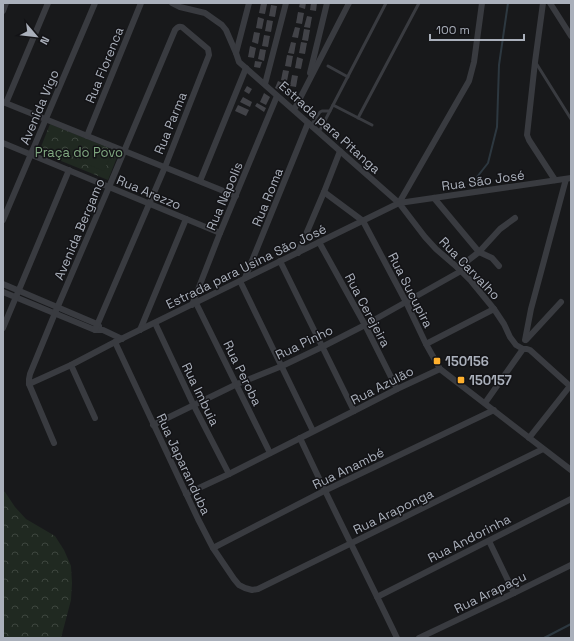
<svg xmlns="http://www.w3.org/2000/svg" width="574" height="641" font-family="'Space Grotesk',sans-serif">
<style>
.forest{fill:url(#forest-crowns)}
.pitch{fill:#202921}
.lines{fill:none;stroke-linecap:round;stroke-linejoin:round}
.stream{stroke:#2d3840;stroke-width:2}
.building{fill:#424348}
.lane{stroke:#393b40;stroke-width:3}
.street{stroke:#393b40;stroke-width:6}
.poi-dot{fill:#ffb02d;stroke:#131316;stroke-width:1.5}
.labels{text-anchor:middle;stroke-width:3;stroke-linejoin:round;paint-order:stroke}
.street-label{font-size:13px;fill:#aab0bb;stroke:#131316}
.park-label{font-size:13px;fill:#80a881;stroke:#131316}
.poi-label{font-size:13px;font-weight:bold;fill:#aab0bb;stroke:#131316;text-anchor:start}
</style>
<defs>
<pattern id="forest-crowns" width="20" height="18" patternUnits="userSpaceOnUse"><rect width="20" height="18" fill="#202921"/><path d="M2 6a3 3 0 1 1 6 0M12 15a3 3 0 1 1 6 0" fill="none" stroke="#3e463f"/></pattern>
</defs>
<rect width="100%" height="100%" fill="#18191b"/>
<g class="forest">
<polygon points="50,124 119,152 108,180 39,152"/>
<polygon points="3,491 5,492 15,507 26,519 55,536 64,550 71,566 72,583 71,600 61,638 3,638"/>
</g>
<polygon class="pitch" points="87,150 109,159 104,171 82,162"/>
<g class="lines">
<g class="stream">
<polyline points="477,177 488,163 497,127 499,65 508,3"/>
<polyline points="544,638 571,624"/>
</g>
</g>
<g class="building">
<polygon points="261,3 267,4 265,14 259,13"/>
<polygon points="300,3 306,3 305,9 299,7"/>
<polygon points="311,3 317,3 316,11 310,10"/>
<polygon points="271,5 277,6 275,17 269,16"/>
<polygon points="298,12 304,13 302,24 296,23"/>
<polygon points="307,16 312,17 310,28 304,27"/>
<polygon points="258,17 264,19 262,29 256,28"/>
<polygon points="267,20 273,21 271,32 265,31"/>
<polygon points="295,27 300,28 298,38 292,37"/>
<polygon points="304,29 310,30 308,41 302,40"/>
<polygon points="254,32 260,33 258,44 252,42"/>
<polygon points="264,35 270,36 268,47 262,46"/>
<polygon points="291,42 296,43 294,54 288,53"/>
<polygon points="301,42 307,43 305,54 299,53"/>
<polygon points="250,46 256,48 254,58 248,57"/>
<polygon points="260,49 266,50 264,61 258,59"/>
<polygon points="287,55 293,56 291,67 285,66"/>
<polygon points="297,57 303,59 301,69 295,68"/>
<polygon points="255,61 262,62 260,68 254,67"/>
<polygon points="283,70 289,71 287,81 281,80"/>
<polygon points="292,75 298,76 296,87 290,86"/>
<polygon points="278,81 285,84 282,91 275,88"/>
<polygon points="247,86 252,89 249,94 244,91"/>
<polygon points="264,93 270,97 266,105 260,102"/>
<polygon points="243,97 252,102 250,107 240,102"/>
<polygon points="257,103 266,108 264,112 255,106"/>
<polygon points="238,105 249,110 246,116 235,111"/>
</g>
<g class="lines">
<g class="lane">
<polyline points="536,63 571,119"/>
<polyline points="328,66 348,77"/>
<polyline points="333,105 372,125"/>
<polyline points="358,118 419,3"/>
<polyline points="311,125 320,112 322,111 330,111"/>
<polyline points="319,132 386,3"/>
</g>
<g class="street">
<polyline points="172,3 180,7 205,13 222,25 226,30 236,53"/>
<polyline points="249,3 236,53 239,62 399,203 425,237 436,249 458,268 471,281 494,309 504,324 510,337 516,345 523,349 527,349 530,350 571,387"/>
<polyline points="543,3 535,62 527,135 529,140 555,180"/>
<polyline points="550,3 571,36"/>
<polyline points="3,11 6,3"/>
<polyline points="310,73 327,3"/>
<polyline points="265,84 286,3"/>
<polyline points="3,102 236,196"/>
<polyline points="6,103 48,3"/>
<polyline points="294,110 349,3"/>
<polyline points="87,136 141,3"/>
<polyline points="3,143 220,233"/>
<polyline points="200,181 246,68"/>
<polyline points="324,192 363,221 406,302 426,344 440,369 571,470"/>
<polyline points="434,198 479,252 458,268"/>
<polyline points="399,203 469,81 474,62 482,3"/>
<polyline points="3,220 95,3"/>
<polyline points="319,242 365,325 397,389"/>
<polyline points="298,253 324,192 340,151"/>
<polyline points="280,261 354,411"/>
<polyline points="499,266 492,258 479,252 500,229 515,218"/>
<polyline points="245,278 308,123"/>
<polyline points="240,281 313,431"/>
<polyline points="3,284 97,324 99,326"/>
<polyline points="3,292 95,330 103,330 122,339"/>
<polyline points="196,303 270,453"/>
<polyline points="192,305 220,233 277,96"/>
<polyline points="155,323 194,406 229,474"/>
<polyline points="3,328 69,170"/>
<polyline points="140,330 186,219"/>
<polyline points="525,340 531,309 566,179"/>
<polyline points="526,340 561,302"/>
<polyline points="426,344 494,309"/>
<polyline points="71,365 95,418"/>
<polyline points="29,384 71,365 115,342"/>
<polyline points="485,403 523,349"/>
<polyline points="153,425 237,384 282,366 322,347 365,325 461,271"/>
<path d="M300 438C331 505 365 571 397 638"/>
<polyline points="529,438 570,386"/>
<path d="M54 443 29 384V379L30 374 55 313 109 187 175 30C177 27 179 26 182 27L208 49 209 55 165 167 95 330"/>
<polyline points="543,449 258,589 252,590 245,588 239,585 234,579 213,548 198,519 115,342 399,203 571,178"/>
<polyline points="186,494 229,474 354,411 397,389 440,369"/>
<polyline points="489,541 514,593"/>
<polyline points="213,548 324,491 494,410"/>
<polyline points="377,597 571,499"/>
<polyline points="419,638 514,593 571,565"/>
</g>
</g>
<g class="poi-dot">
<rect x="433" y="357" width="8" height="8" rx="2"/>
<rect x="457" y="376" width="8" height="8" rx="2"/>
</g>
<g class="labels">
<g class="street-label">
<text transform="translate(104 65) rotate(-68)" y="5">Rua Florenca</text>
<text transform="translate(39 107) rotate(-67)" y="5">Avenida Vigo</text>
<text transform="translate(170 123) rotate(-68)" y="5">Rua Parma</text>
<text transform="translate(330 127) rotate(42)" y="5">Estrada para Pitanga</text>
<text transform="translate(483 180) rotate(-8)" y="5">Rua São José</text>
<text transform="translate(149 192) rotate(23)" y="5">Rua Arezzo</text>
<text transform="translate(224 196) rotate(-67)" y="5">Rua Napolis</text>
<text transform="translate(267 197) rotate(-68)" y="5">Rua Roma</text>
<text transform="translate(79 229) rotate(-67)" y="5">Avenida Bergamo</text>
<text transform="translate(246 266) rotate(-26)" y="5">Estrada para Usina São José</text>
<text transform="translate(470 268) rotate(46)" y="5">Rua Carvalho</text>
<text transform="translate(411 290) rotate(63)" y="5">Rua Sucupira</text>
<text transform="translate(368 310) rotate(62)" y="5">Rua Cerejeira</text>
<text transform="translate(304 342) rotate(-26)" y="5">Rua Pinho</text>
<text transform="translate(243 373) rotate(64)" y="5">Rua Peroba</text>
<text transform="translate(382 385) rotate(-27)" y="5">Rua Azulão</text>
<text transform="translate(201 394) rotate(64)" y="5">Rua Imbuia</text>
<text transform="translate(184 464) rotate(65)" y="5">Rua Japaranduba</text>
<text transform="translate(348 468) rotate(-26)" y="5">Rua Anambé</text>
<text transform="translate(393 511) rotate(-26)" y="5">Rua Araponga</text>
<text transform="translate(469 538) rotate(-27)" y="5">Rua Andorinha</text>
<text transform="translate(490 592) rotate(-26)" y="5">Rua Arapaçu</text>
</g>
<g class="park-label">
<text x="79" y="157">Praça do Povo</text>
</g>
<g class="poi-label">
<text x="445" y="366">150156</text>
<text x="469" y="385">150157</text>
</g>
</g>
<rect width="574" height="641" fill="none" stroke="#aab0bb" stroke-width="8"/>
<g transform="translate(36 36) rotate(118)" stroke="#131316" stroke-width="3" paint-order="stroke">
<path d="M0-3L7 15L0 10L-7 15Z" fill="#aab0bb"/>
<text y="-6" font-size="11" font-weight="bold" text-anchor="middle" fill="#aab0bb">N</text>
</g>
<path d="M430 34v6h94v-6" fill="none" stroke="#aab0bb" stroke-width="2"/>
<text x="436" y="34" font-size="12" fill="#aab0bb" stroke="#131316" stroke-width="3" paint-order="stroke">100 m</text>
</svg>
